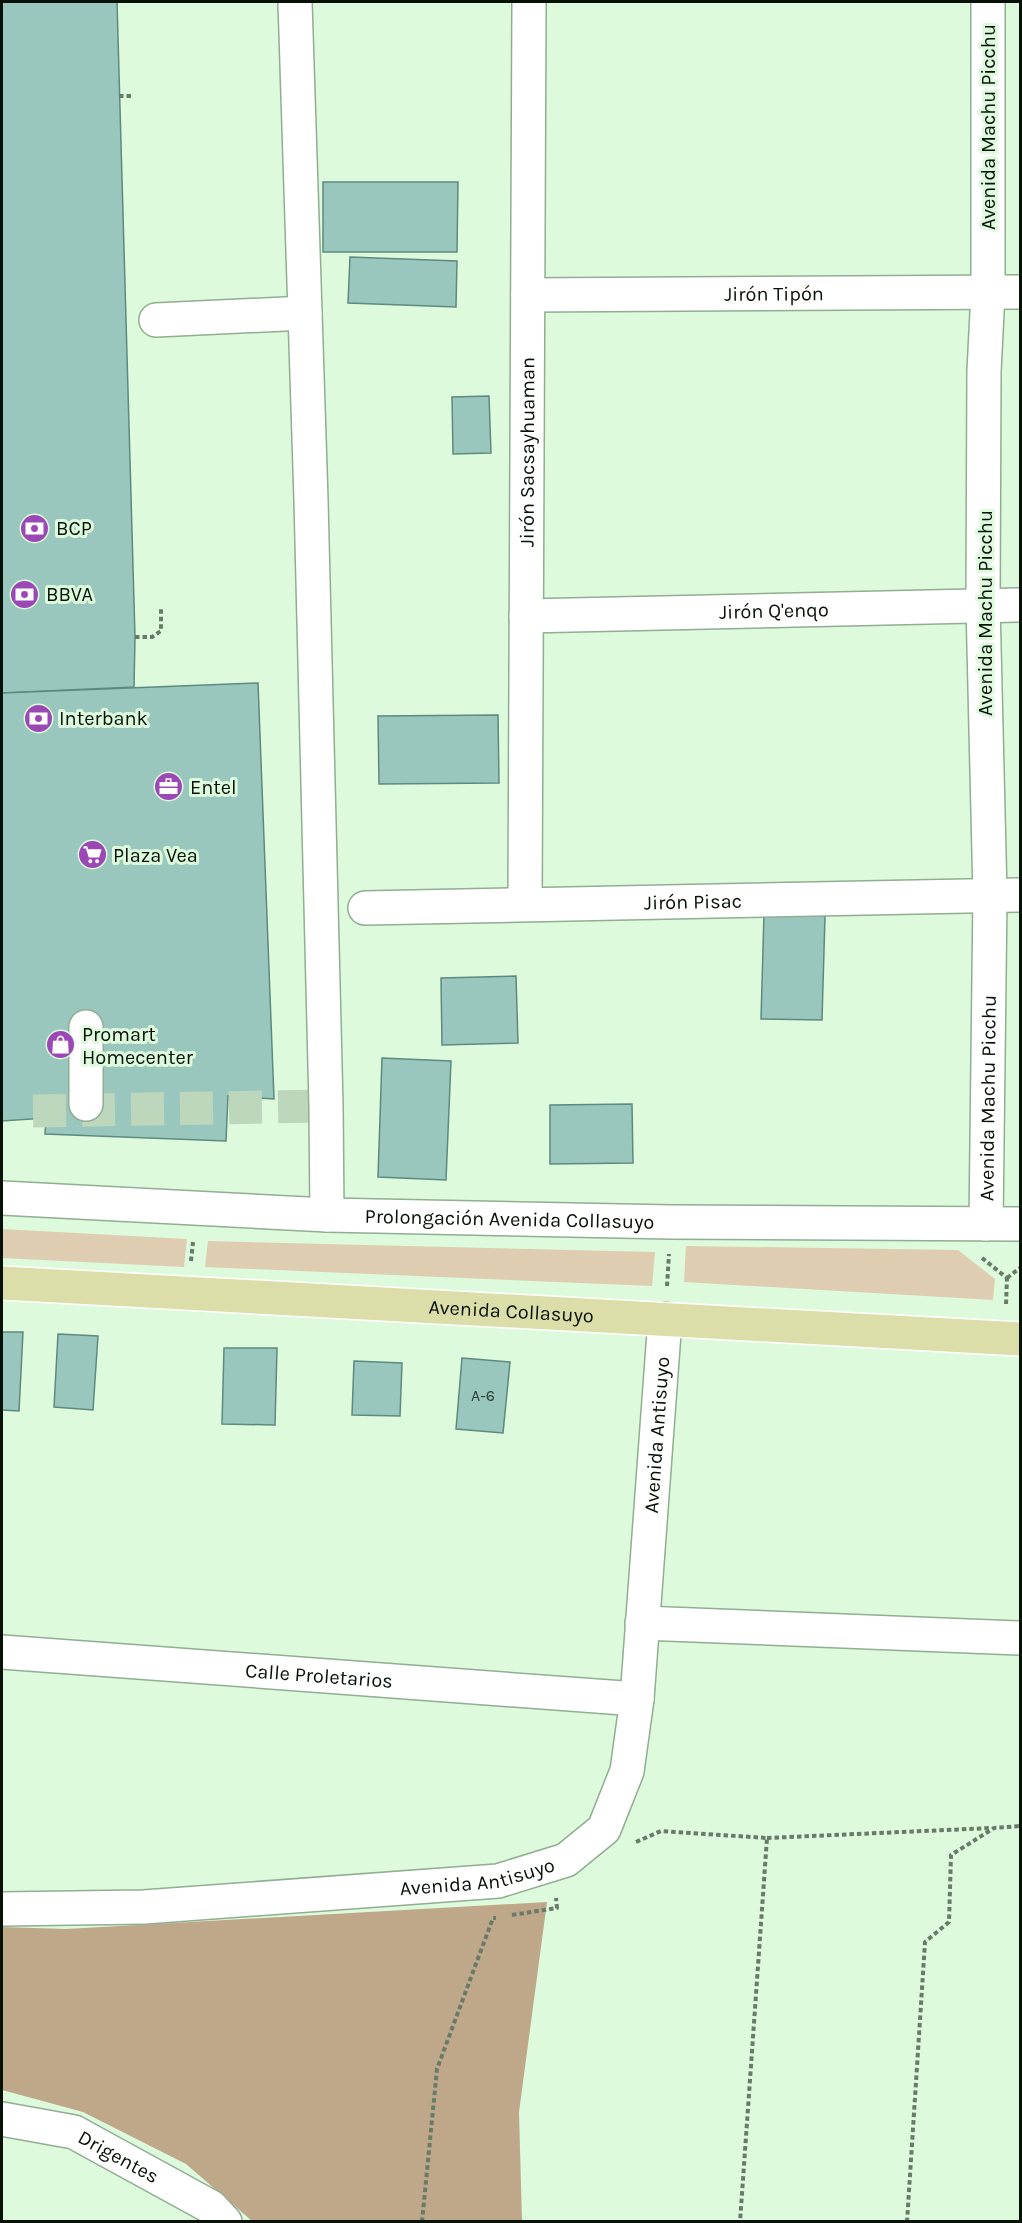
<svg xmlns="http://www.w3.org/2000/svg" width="1022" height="2223" font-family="Karla,sans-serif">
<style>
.green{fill:#dfcdb2}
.forest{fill:#bea889}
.building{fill:#9ac7bd;stroke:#5e897f;stroke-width:1.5}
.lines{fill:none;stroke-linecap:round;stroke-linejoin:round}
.minor-tunnel{stroke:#bdd7bd;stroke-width:33;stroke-dasharray:33 16;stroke-linecap:butt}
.minor-casing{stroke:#91ad92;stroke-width:36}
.major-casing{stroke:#fff;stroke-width:36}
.path{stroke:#687b69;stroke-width:4;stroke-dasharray:4.5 3;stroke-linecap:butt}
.minor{stroke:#fff;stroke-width:33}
.major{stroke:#dcdea9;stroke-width:33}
.labels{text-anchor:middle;stroke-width:6;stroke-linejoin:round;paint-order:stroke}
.number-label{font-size:16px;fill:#2c3e35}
.street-label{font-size:20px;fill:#071108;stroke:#ddfadd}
.poi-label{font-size:20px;fill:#071108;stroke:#ddfadd;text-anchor:start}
</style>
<rect width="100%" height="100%" fill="#ddfadd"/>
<g class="green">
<polygon points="2,1229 187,1239 184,1267 2,1258"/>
<polygon points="208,1241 655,1252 652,1286 205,1267"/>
<polygon points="686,1246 958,1250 995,1279 993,1300 684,1282"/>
</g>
<polygon class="forest" points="547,1902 519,2112 522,2221 252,2221 186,2164 83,2112 2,2090 2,1927 66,1929"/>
<g class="building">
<polygon points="2,2 117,2 135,637 134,687 2,693"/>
<polygon points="323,182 458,182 457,252 323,252"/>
<polygon points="350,257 457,261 456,307 348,303"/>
<polygon points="489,396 491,453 453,454 452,397"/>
<polygon points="258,683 274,1099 228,1096 226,1141 45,1134 46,1118 2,1121 2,693"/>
<polygon points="498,715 499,783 379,784 378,716"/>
<polygon points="764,914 825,916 822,1020 761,1019"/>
<polygon points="516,976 518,1043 442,1045 441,978"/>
<polygon points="382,1058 451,1061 446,1180 378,1177"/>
<polygon points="632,1104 633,1163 550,1164 550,1105"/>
<polygon points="2,1332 23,1332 19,1411 2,1410"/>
<polygon points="58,1334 98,1336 93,1410 54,1407"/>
<polygon points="224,1348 277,1348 275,1425 222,1424"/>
<polygon points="462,1358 510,1362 503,1433 456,1429"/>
<polygon points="354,1361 402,1363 400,1416 352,1415"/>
</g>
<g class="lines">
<polyline class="minor-tunnel" points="33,1111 326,1106"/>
<defs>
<g id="minor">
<polyline points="295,2 311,500 326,1106 327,1215"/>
<path id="s1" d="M528 295 1020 292"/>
<polyline points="156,320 305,313"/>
<path id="s2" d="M526 616 1020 605"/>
<path id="s3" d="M525 904 529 2"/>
<path id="s4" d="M365 908 1020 895"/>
<polyline points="86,1104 86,1027"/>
<path id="s5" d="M2 1198 327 1215 671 1222 1020 1224"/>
<path id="s6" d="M986 1224 990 895 983 605 984 371 988 293V2"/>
<polyline points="642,1623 1020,1638"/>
<path id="s7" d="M2 1652 637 1699"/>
<path id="s8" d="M2 1909 144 1907 498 1881 566 1860 604 1829 627 1771 637 1699 665 1319"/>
<path id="s9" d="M2 2119 74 2132 211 2207 225 2222"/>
</g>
<g id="major">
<path id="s10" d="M2 1283 1020 1339"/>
</g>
</defs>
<use href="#minor" class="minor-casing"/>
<use href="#major" class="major-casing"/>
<g class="path">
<polyline points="119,96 134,96"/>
<polyline points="135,637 152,637 161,631 161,608"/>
<polyline points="982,1258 1007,1278"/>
<polyline points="191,1261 193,1242"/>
<polyline points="1007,1278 1020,1268"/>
<polyline points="667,1286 669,1254"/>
<polyline points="1006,1304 1007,1278"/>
<polyline points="767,1838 991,1828"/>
<polyline points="636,1842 661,1831 767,1838 740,2222"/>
<polyline points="512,1915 557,1908 556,1898"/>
<polyline points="422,2222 437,2069 493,1918 496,1918"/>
<polyline points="907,2222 925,1942 949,1922 951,1855 994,1828 1020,1826"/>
</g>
<use href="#minor" class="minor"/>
<use href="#major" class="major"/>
</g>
<defs>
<symbol id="bank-disc" viewBox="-11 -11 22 22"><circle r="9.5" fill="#9b48b6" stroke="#ddfadd"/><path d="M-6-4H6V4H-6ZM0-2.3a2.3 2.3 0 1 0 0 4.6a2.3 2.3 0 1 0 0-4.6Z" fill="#fff"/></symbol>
<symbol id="office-disc" viewBox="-11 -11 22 22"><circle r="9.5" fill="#9b48b6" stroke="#ddfadd"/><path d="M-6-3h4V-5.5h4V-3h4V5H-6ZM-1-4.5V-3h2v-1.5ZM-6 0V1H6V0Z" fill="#fff"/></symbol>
<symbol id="supermarket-disc" viewBox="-11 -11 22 22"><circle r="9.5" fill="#9b48b6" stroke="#ddfadd"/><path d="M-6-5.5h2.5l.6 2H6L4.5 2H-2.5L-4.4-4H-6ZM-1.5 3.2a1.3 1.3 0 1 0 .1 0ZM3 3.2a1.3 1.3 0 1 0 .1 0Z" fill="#fff"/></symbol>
<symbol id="shop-disc" viewBox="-11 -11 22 22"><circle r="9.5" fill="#9b48b6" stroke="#ddfadd"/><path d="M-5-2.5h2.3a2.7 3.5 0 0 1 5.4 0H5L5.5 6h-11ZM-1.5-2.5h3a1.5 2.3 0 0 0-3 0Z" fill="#fff"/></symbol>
</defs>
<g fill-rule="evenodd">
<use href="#bank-disc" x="18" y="512" width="33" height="33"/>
<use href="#bank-disc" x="8" y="578" width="33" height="33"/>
<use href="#bank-disc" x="22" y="702" width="33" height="33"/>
<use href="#office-disc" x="152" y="770" width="33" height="33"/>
<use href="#supermarket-disc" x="76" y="838" width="33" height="33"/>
<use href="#shop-disc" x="44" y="1028" width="33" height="33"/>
</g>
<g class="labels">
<g class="number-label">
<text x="483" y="1401">A-6</text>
</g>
<g class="street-label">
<text transform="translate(988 127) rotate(-90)" y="7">Avenida Machu Picchu</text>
<text dy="7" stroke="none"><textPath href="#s1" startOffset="246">Jirón Tipón</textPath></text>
<text dy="7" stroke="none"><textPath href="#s3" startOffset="452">Jirón Sacsayhuaman</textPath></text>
<text dy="7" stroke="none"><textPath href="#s2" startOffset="248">Jirón Q'enqo</textPath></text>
<text transform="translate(985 613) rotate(-90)" y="7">Avenida Machu Picchu</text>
<text dy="7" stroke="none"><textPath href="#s4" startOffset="328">Jirón Pisac</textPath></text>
<text dy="7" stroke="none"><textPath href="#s6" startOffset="126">Avenida Machu Picchu</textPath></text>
<text dy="7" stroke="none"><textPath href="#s5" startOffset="508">Prolongación Avenida Collasuyo</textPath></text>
<text dy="7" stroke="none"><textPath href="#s10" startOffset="510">Avenida Collasuyo</textPath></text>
<text dy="7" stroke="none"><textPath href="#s8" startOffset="1017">Avenida Antisuyo</textPath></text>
<text dy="7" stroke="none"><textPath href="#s7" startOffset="318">Calle Proletarios</textPath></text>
<text dy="7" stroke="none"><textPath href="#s8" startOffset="477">Avenida Antisuyo</textPath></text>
<text dy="7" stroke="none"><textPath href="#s9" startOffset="124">Drigentes</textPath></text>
</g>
<g class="poi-label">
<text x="56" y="535">BCP</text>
<text x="46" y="601">BBVA</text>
<text x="59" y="725">Interbank</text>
<text x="190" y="794">Entel</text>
<text x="113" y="862">Plaza Vea</text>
<text x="82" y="1041">Promart<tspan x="82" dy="23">Homecenter</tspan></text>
</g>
</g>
<rect width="1022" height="2223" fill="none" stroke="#071108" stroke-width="6"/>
</svg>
